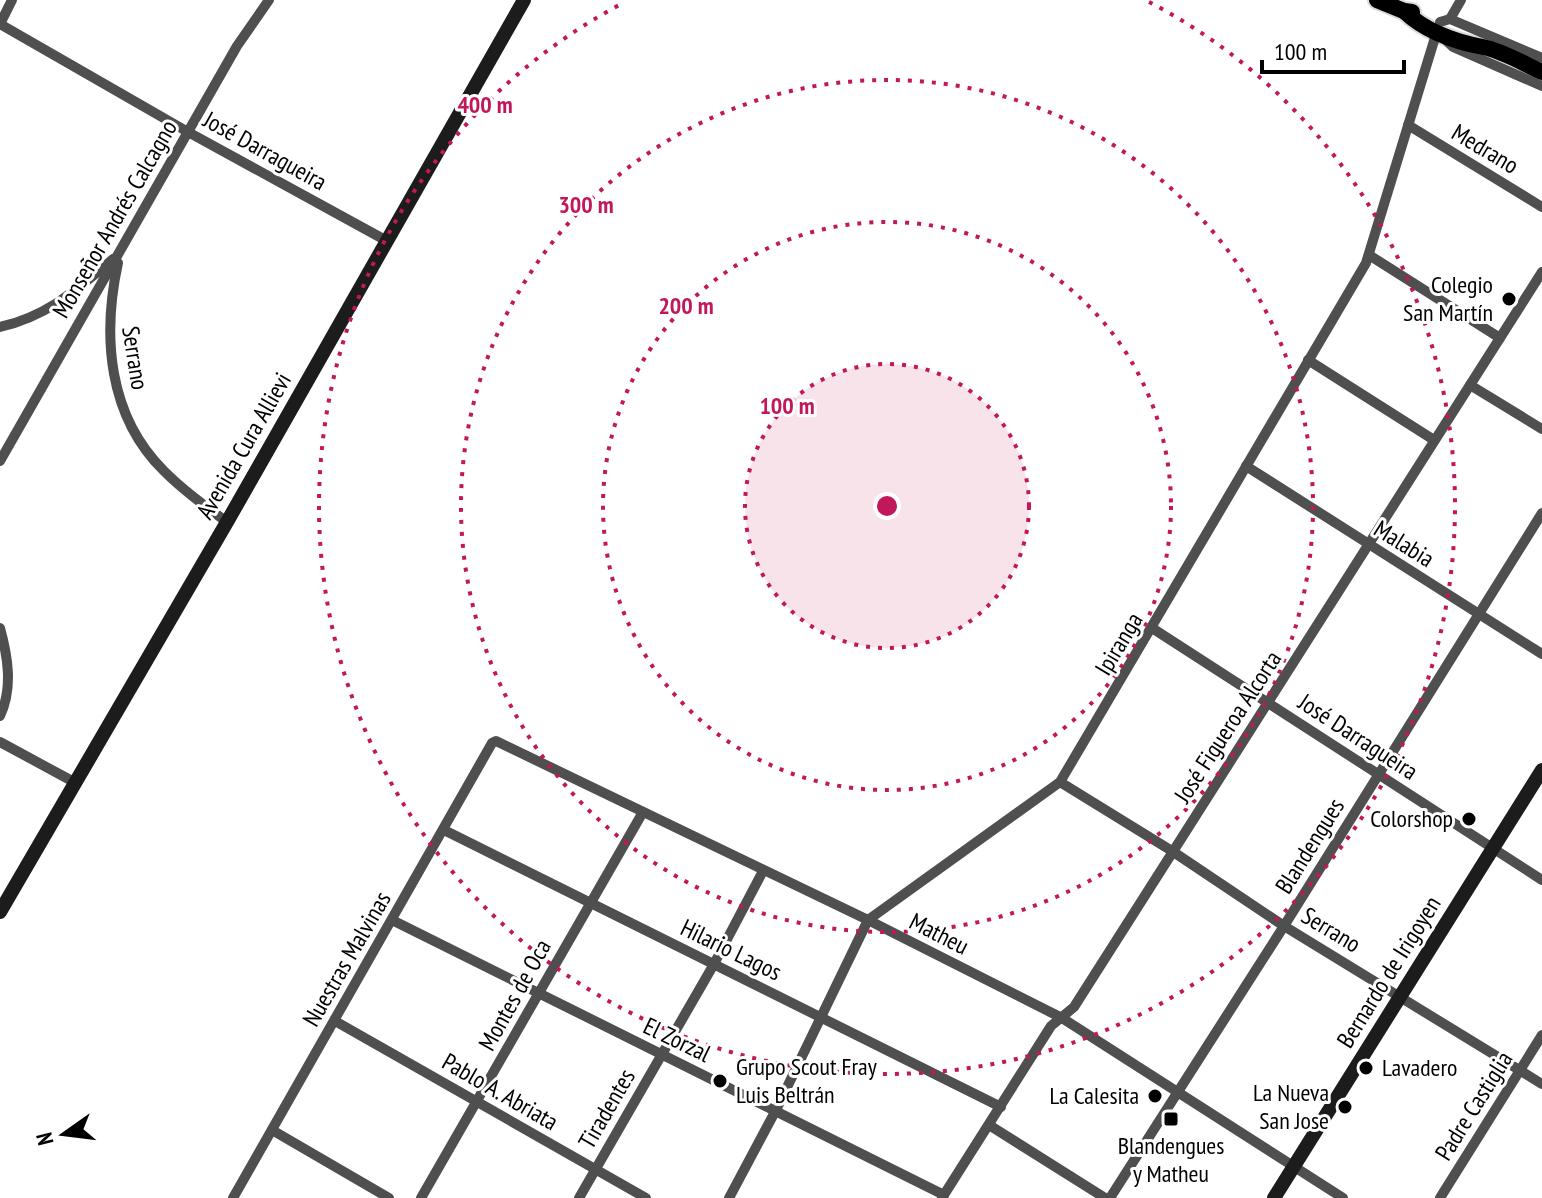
<svg xmlns="http://www.w3.org/2000/svg" width="1542" height="1198" font-family="'PT Sans Narrow',sans-serif">
<style>
.lines{fill:none;stroke-linecap:round;stroke-linejoin:round}
.primary-casing{stroke:#dbdbdb;stroke-width:20}
.street{stroke:#4f4f4f;stroke-width:10}
.secondary{stroke:#1c1c1c;stroke-width:14}
.primary{stroke:#000;stroke-width:16}
.ring{fill:none;stroke:#c2185b;stroke-width:4;stroke-dasharray:4 8}
.poi-dot{fill:#000;stroke:#fff;stroke-width:3}
.labels{text-anchor:middle;stroke-width:6;stroke-linejoin:round;paint-order:stroke}
.street-label{font-size:24px;fill:#000;stroke:#fff}
.poi-label{font-size:24px;fill:#000;stroke:#fff;text-anchor:end}
.centre{fill:#c2185b;stroke:#fff;stroke-width:4}
.ring-label{font-size:24px;text-anchor:middle;font-weight:bold;fill:#c2185b;stroke:#fff;stroke-width:6;stroke-linejoin:round;paint-order:stroke}
</style>
<rect width="100%" height="100%" fill="#fff"/>
<g class="lines">
<defs>
<g id="primary">
<polyline points="1377,0 1404,11 1412,12"/>
<path d="M1404 11C1425 31 1456 42 1483 47 1503 51 1524 64 1542 72"/>
</g>
</defs>
<use href="#primary" class="primary-casing"/>
<g class="street">
<polyline points="1450,19 1461,0"/>
<polyline points="1440,22 1450,19 1542,58"/>
<polyline points="0,24 188,132 387,241"/>
<polyline points="0,24 12,0"/>
<polyline points="1408,125 1542,207"/>
<polyline points="1369,255 1500,338"/>
<path d="M118 263C102 336 108 416 164 471 183 490 205 506 227 522"/>
<path d="M0 327C48 316 76 290 113 259"/>
<polyline points="1308,360 1434,440"/>
<polyline points="1470,385 1542,429"/>
<polyline points="0,461 237,46 269,0"/>
<polyline points="1246,466 1542,654"/>
<path d="M0 628C8 657 13 688 0 716"/>
<polyline points="1152,628 1542,880"/>
<polyline points="0,742 74,782"/>
<polyline points="1060,782 1172,851 1284,926 1542,1084"/>
<polyline points="444,830 1001,1107"/>
<polyline points="392,920 944,1195"/>
<polyline points="335,1021 646,1198"/>
<polyline points="989,1125 1105,1198"/>
<polyline points="272,1130 389,1198"/>
<polyline points="233,1198 492,743 496,741 868,920 1062,1018 1343,1198"/>
<polyline points="421,1198 643,812"/>
<polyline points="579,1198 714,964 763,871"/>
<polyline points="729,1198 776,1110 868,920 1060,782 1366,263 1437,31 1453,47 1542,86"/>
<polyline points="942,1198 1051,1026 1074,1007 1542,272"/>
<polyline points="1110,1198 1284,926 1542,513"/>
<polyline points="1440,1198 1542,1035"/>
</g>
<g class="secondary">
<polyline points="0,912 227,522 524,0"/>
<polyline points="1274,1198 1542,770"/>
</g>
<use href="#primary" class="primary"/>
</g>
<circle cx="887" cy="506" r="142" fill="#c2185b" fill-opacity=".12"/>
<g class="ring">
<circle cx="887" cy="506" r="142"/>
<circle cx="887" cy="506" r="284"/>
<circle cx="887" cy="506" r="426"/>
<path d="M1149 2A568 568 0 1 1 625 2"/>
</g>
<g class="poi-dot">
<circle cx="1509" cy="299" r="8"/>
<circle cx="1469" cy="819" r="8"/>
<circle cx="1366" cy="1068" r="8"/>
<circle cx="720" cy="1081" r="8"/>
<circle cx="1155" cy="1096" r="8"/>
<circle cx="1345" cy="1107" r="8"/>
<rect x="1163" y="1111" width="16" height="16" rx="4"/>
</g>
<g class="labels">
<g class="street-label">
<text transform="translate(1485 149) rotate(31)" y="8">Medrano</text>
<text transform="translate(265 151) rotate(29)" y="8">José Darragueira</text>
<text transform="translate(115 219) rotate(-60)" y="8">Monseñor Andrés Calcagno</text>
<text transform="translate(135 358) rotate(81)" y="8">Serrano</text>
<text transform="translate(244 446) rotate(-60)" y="8">Avenida Cura Allievi</text>
<text transform="translate(1404 544) rotate(32)" y="8">Malabia</text>
<text transform="translate(1119 644) rotate(-59)" y="8">Ipiranga</text>
<text transform="translate(1228 727) rotate(-57)" y="8">José Figueroa Alcorta</text>
<text transform="translate(1358 737) rotate(33)" y="8">José Darragueira</text>
<text transform="translate(1310 846) rotate(-58)" y="8">Blandengues</text>
<text transform="translate(1331 930) rotate(31)" y="8">Serrano</text>
<text transform="translate(939 934) rotate(27)" y="8">Matheu</text>
<text transform="translate(731 950) rotate(26)" y="8">Hilario Lagos</text>
<text transform="translate(347 959) rotate(-60)" y="8">Nuestras Malvinas</text>
<text transform="translate(1389 972) rotate(-58)" y="8">Bernardo de Irigoyen</text>
<text transform="translate(515 995) rotate(-61)" y="8">Montes de Oca</text>
<text transform="translate(677 1040) rotate(26)" y="8">El Zorzal</text>
<text transform="translate(500 1092) rotate(30)" y="8">Pablo A. Abriata</text>
<text transform="translate(1474 1106) rotate(-58)" y="8">Padre Castiglia</text>
<text transform="translate(607 1109) rotate(-60)" y="8">Tiradentes</text>
</g>
<g class="poi-label">
<text x="1493" y="293">Colegio<tspan x="1493" dy="28">San Martín</tspan></text>
<text x="1453" y="827">Colorshop</text>
<text x="736" y="1075" text-anchor="start">Grupo Scout Fray<tspan x="736" dy="28">Luis Beltrán</tspan></text>
<text x="1382" y="1076" text-anchor="start">Lavadero</text>
<text x="1329" y="1101">La Nueva<tspan x="1329" dy="28">San Jose</tspan></text>
<text x="1139" y="1104">La Calesita</text>
<text x="1171" y="1154" text-anchor="middle">Blandengues<tspan x="1171" dy="28">y Matheu</tspan></text>
</g>
</g>
<circle cx="887" cy="506" r="12" class="centre"/>
<g class="ring-label">
<text x="485" y="113">400 m</text>
<text x="586" y="213">300 m</text>
<text x="686" y="314">200 m</text>
<text x="787" y="414">100 m</text>
</g>
<g transform="translate(64 1134) rotate(256)" stroke="#ffffff" stroke-width="6" paint-order="stroke">
<path d="M0-6L14 30L0 20L-14 30Z" fill="#000000"/>
<text y="-12" font-size="22" font-weight="bold" text-anchor="middle" fill="#000000">N</text>
</g>
<path d="M1262 60v12h142v-12" fill="none" stroke="#000000" stroke-width="4"/>
<text x="1274" y="60" font-size="24" fill="#000000" stroke="#ffffff" stroke-width="6" paint-order="stroke">100 m</text>
</svg>
